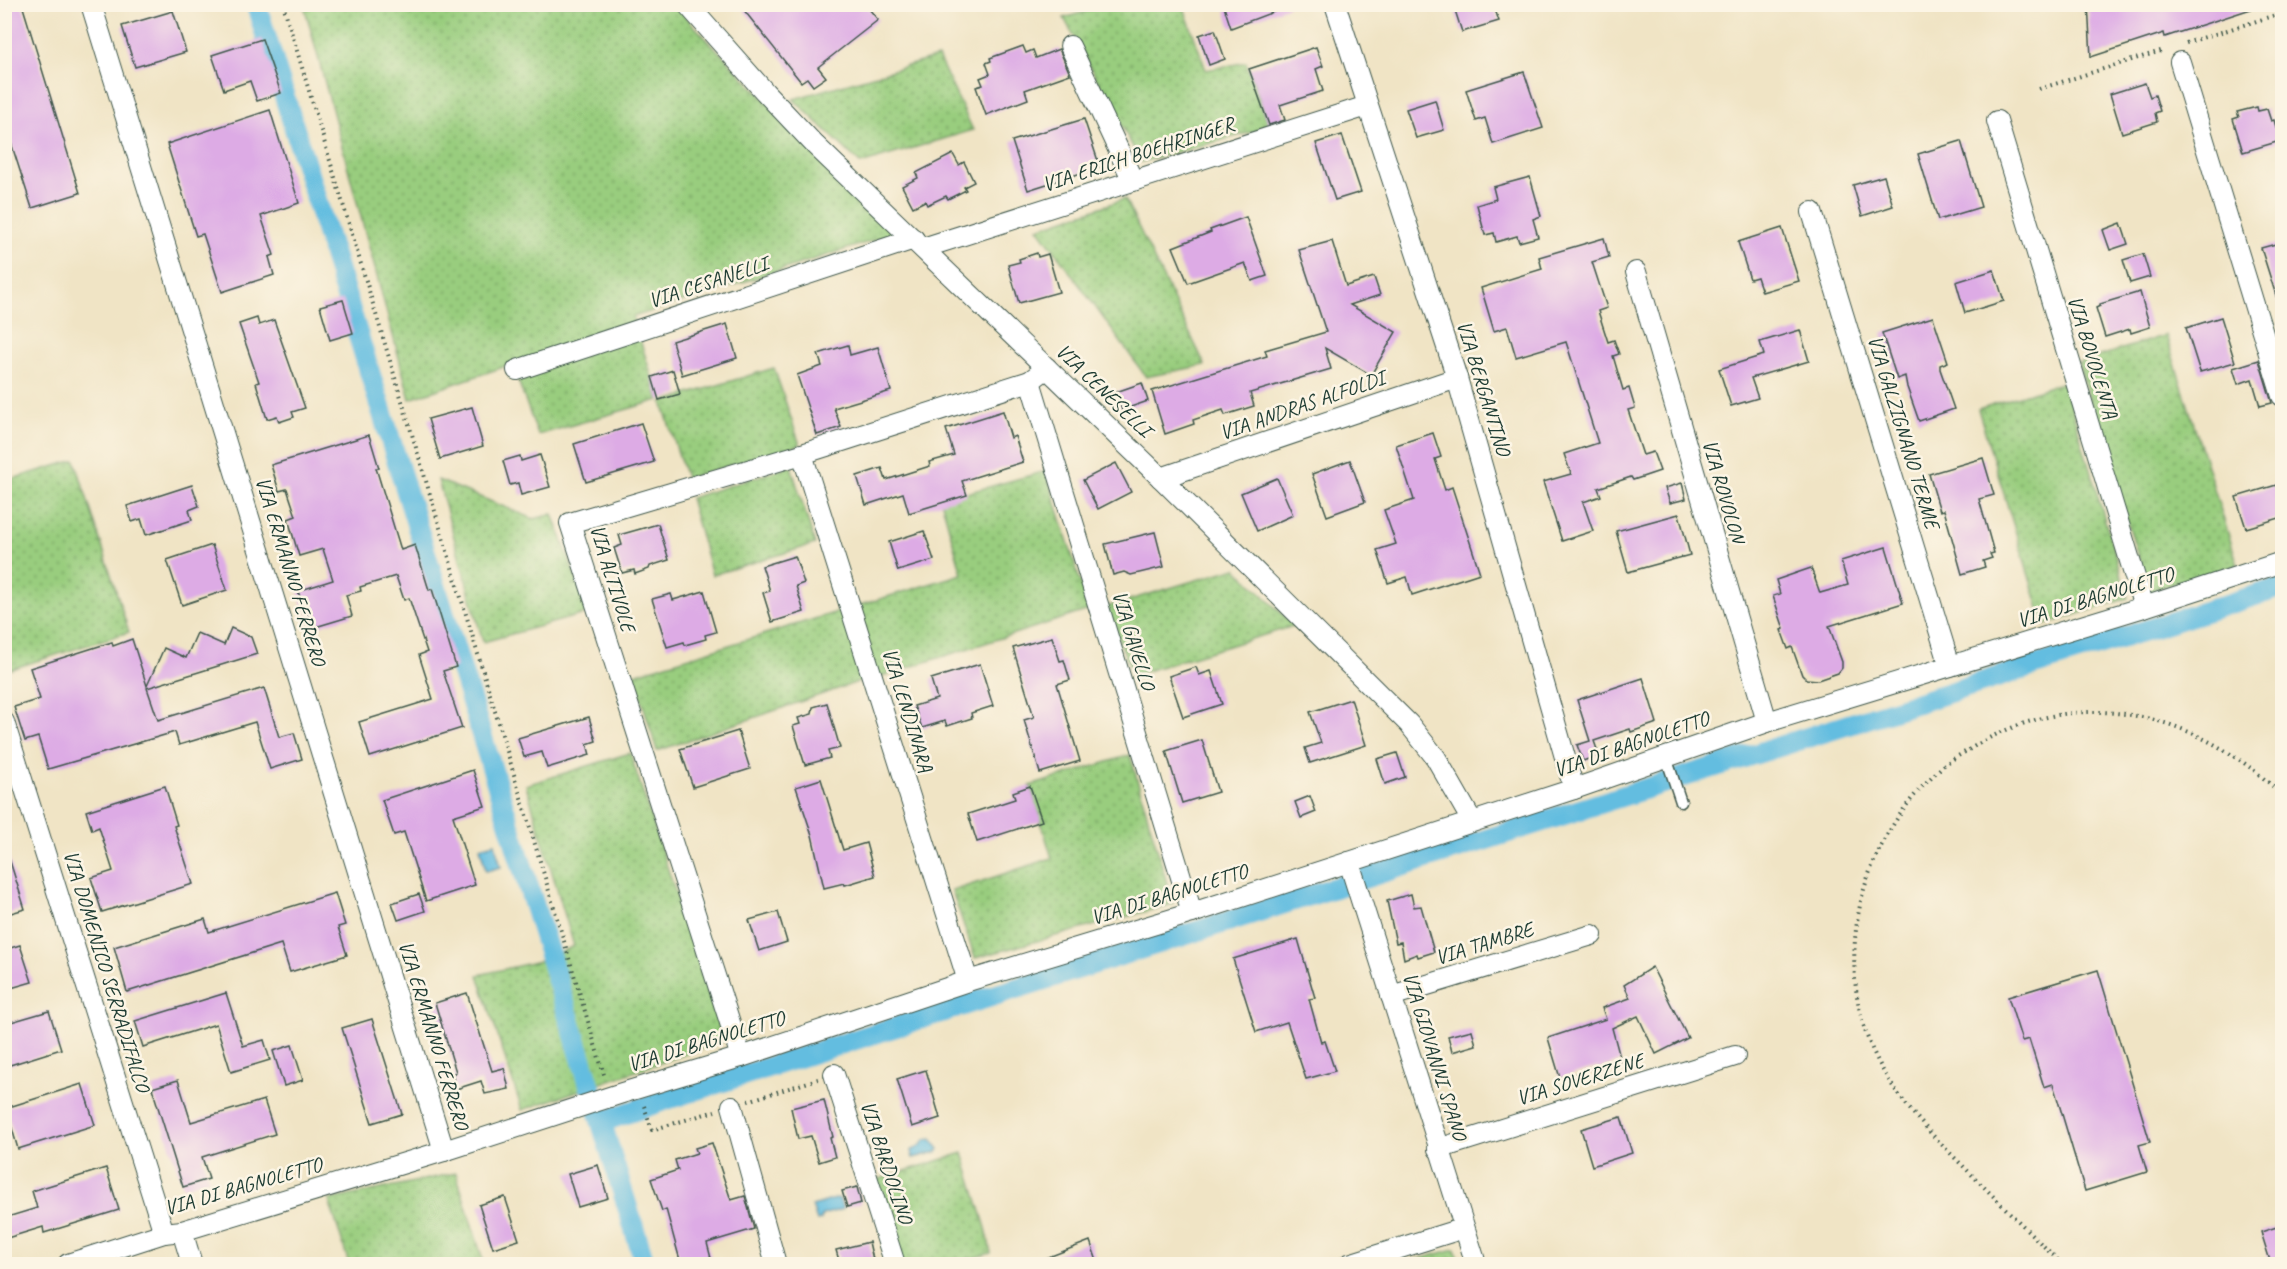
<svg xmlns="http://www.w3.org/2000/svg" width="2287" height="1269" font-family="Caveat,sans-serif">
<style>
.grass{fill:url(#grass-dots);stroke:#5c8559;stroke-width:1.5}
.water{fill:#63bde0;stroke:#417d8a;stroke-width:1.5}
.lines{fill:none;stroke-linecap:round;stroke-linejoin:round}
.canal{stroke:#63bde0;stroke-width:21}
.building{fill:#ddabe5}
.lane-casing{stroke:#3e564a;stroke-width:13}
.street-casing{stroke:#3e564a;stroke-width:22}
.path{stroke:#3e564a;stroke-width:4;stroke-dasharray:1.5 4.5;stroke-linecap:butt}
.lane{stroke:#fff;stroke-width:10}
.street{stroke:#fff;stroke-width:20}
.labels{text-anchor:middle;stroke-width:5;stroke-linejoin:round;paint-order:stroke}
.street-label{font-size:21px;fill:#1f3d34;stroke:#fcf5e5}
</style>
<defs>
<pattern id="grass-dots" width="8" height="8" patternUnits="userSpaceOnUse" patternTransform="scale(1.5)"><rect width="8" height="8" fill="#99cd7e"/><path d="M2 2h.1M6 6h.1" fill="none" stroke="#7ca868" stroke-width="1.8" stroke-linecap="round"/></pattern>
</defs>
<rect width="100%" height="100%" fill="#fcf5e5"/>
<filter id="ink" filterUnits="userSpaceOnUse"><feTurbulence type="fractalNoise" baseFrequency=".0167" numOctaves="2"/><feDisplacementMap in="SourceGraphic" scale="12" xChannelSelector="R" yChannelSelector="G"/><feConvolveMatrix kernelMatrix="1 2 1 2 8 2 1 2 1" color-interpolation-filters="sRGB"/></filter>
<filter id="wash" filterUnits="userSpaceOnUse"><feTurbulence type="fractalNoise" baseFrequency=".008" numOctaves="4" result="noise"/><feDisplacementMap in="SourceGraphic" scale="24" xChannelSelector="R" yChannelSelector="G"/><feGaussianBlur stdDeviation="1.35" result="paint"/><feColorMatrix in="noise" values="0 0 0 0 0 0 0 0 0 0 0 0 0 0 0 0 0 1.4 0 .05"/><feComposite in="paint" operator="in"/></filter>
<g filter="url(#wash)">
<rect width="100%" height="100%" fill="#f0e4c5"/>
<g class="grass">
<polygon points="304,5 674,5 894,234 633,317 659,400 538,435 512,364 410,399"/>
<polygon points="1107,5 1183,5 1206,70 1246,62 1270,127 1141,162 1064,18"/>
<polygon points="938,57 973,130 861,164 793,99"/>
<polygon points="1125,199 1205,365 1146,377 1038,228"/>
<polygon points="2166,335 2238,565 2149,591 2078,363"/>
<polygon points="774,368 800,445 686,478 662,402"/>
<polygon points="2064,382 2128,598 2044,625 1978,409"/>
<polygon points="75,460 129,632 5,671 5,481"/>
<polygon points="791,466 815,544 712,575 690,498"/>
<polygon points="1046,471 1089,610 885,675 858,682 657,751 634,674 962,574 941,500"/>
<polygon points="438,480 534,519 553,514 588,613 483,642"/>
<polygon points="1236,568 1294,626 1133,675 1106,607"/>
<polygon points="630,753 724,1041 522,1110 478,975 540,961 574,946 526,785"/>
<polygon points="1130,755 1173,904 975,958 952,891 1052,858 1030,786"/>
<polygon points="963,1153 986,1228 991,1253 953,1264 901,1264 876,1180"/>
<polygon points="456,1173 484,1264 349,1264 329,1200"/>
<polygon points="1455,1249 1460,1264 1401,1264"/>
</g>
<g class="water">
<polygon points="495,843 501,867 486,871 480,847"/>
<polygon points="931,1139 939,1149 937,1152 913,1158 911,1151 920,1146 925,1140"/>
<polygon points="839,1198 843,1209 822,1215 821,1220 817,1221 812,1206"/>
</g>
<g class="lines">
<g class="canal">
<polyline points="256,4 645,1264"/>
<polyline points="601,1122 668,1099 2282,587"/>
</g>
</g>
<g id="blocks">
<g class="building">
<polygon points="4,4 22,4 80,193 32,208 4,121"/>
<polygon points="739,4 865,4 878,20 818,67 826,77 813,86 807,78 801,82"/>
<polygon points="1223,4 1289,4 1289,6 1231,28"/>
<polygon points="1453,4 1493,4 1499,21 1462,32"/>
<polygon points="2088,4 2256,4 2257,7 2165,37 2164,33 2091,57"/>
<polygon points="173,11 186,52 135,67 122,26"/>
<polygon points="1215,30 1225,59 1209,65 1199,35"/>
<polygon points="262,39 281,93 257,101 250,81 224,90 212,55"/>
<polygon points="1023,46 1026,53 1033,50 1036,58 1059,49 1070,74 1025,90 1028,99 986,115 976,87 983,85 980,78 990,74 986,63 991,61 990,58"/>
<polygon points="1316,47 1323,66 1316,69 1323,91 1280,105 1285,120 1269,125 1249,69"/>
<polygon points="1524,72 1543,128 1493,144 1485,118 1476,121 1466,90"/>
<polygon points="2145,83 2150,97 2155,95 2160,111 2155,113 2157,122 2122,133 2110,94"/>
<polygon points="1435,100 1444,130 1416,138 1406,109"/>
<polygon points="2257,107 2258,111 2267,109 2271,121 2274,120 2280,141 2243,152 2233,119 2239,117 2237,112"/>
<polygon points="270,110 299,203 261,216 274,255 269,257 274,275 222,292 203,234 196,236 167,144"/>
<polygon points="1084,119 1100,167 1028,190 1012,141"/>
<polygon points="1342,135 1361,192 1335,200 1316,143"/>
<polygon points="1961,141 1981,207 1938,220 1918,154"/>
<polygon points="953,154 959,165 964,162 974,182 964,187 966,190 948,199 946,196 927,205 925,201 913,207 902,186 918,178 916,173"/>
<polygon points="1884,176 1893,206 1862,216 1853,185"/>
<polygon points="1530,177 1541,216 1533,219 1538,237 1519,242 1517,236 1496,242 1494,233 1485,235 1477,205 1496,199 1493,187"/>
<polygon points="1246,217 1267,276 1252,281 1245,263 1188,283 1173,247 1211,232 1210,230"/>
<polygon points="2121,223 2128,244 2110,250 2103,230"/>
<polygon points="1782,228 1799,281 1762,292 1757,277 1750,279 1738,242"/>
<polygon points="1604,238 1609,257 1592,262 1607,308 1598,311 1608,342 1614,340 1619,354 1613,356 1623,390 1629,388 1635,408 1628,410 1643,455 1653,452 1660,471 1633,480 1631,477 1598,488 1601,496 1583,502 1593,531 1562,541 1543,482 1571,474 1564,454 1598,443 1566,342 1516,357 1507,327 1494,331 1481,288 1542,269 1539,257"/>
<polygon points="1332,241 1346,286 1374,277 1380,295 1350,305 1396,332 1371,375 1325,348 1331,369 1250,393 1254,406 1225,415 1223,410 1193,420 1194,424 1165,434 1152,391 1267,356 1265,350 1326,332 1299,250"/>
<polygon points="2283,242 2283,304 2279,305 2261,248"/>
<polygon points="1037,253 1038,257 1048,254 1059,292 1019,303 1008,265 1020,262 1019,259"/>
<polygon points="2143,254 2150,277 2130,283 2123,260"/>
<polygon points="1994,270 2004,301 1965,313 1956,282"/>
<polygon points="2140,292 2150,327 2131,333 2130,329 2105,337 2096,308 2100,306 2100,304"/>
<polygon points="343,300 353,333 330,340 320,306"/>
<polygon points="1933,317 1948,362 1940,365 1940,369 1954,409 1919,421 1907,387 1905,376 1897,379 1882,333"/>
<polygon points="2221,317 2235,362 2200,372 2186,328"/>
<polygon points="257,318 259,325 274,320 305,408 292,412 294,417 279,422 277,416 267,419 256,383 259,382 239,324"/>
<polygon points="727,324 737,358 682,375 672,341"/>
<polygon points="1800,330 1809,361 1751,378 1758,398 1731,406 1719,369 1764,355 1760,342"/>
<polygon points="848,345 850,355 878,347 891,391 834,408 841,427 817,435 797,375 822,366 818,354"/>
<polygon points="2259,360 2272,403 2260,406 2252,379 2238,384 2233,368"/>
<polygon points="673,370 680,394 659,400 652,377"/>
<polygon points="1142,383 1148,401 1122,410 1116,392"/>
<polygon points="472,407 483,446 440,459 428,419"/>
<polygon points="1003,411 1011,438 1015,436 1023,462 962,481 967,495 909,513 903,493 866,505 857,476 882,468 886,480 930,466 929,462 954,455 946,429"/>
<polygon points="641,423 654,462 586,482 574,444"/>
<polygon points="1433,433 1441,457 1435,459 1445,490 1452,487 1480,573 1412,595 1407,577 1388,583 1377,550 1396,544 1384,510 1414,500 1396,445"/>
<polygon points="369,435 379,468 376,468 401,550 415,545 429,590 432,589 456,667 443,671 462,728 370,757 359,722 433,699 419,655 427,652 409,598 404,600 396,576 360,587 361,591 346,595 352,616 312,628 307,610 304,610 298,591 333,580 323,549 299,556 288,519 296,516 287,489 279,491 271,465"/>
<polygon points="540,455 550,487 521,495 518,483 510,485 503,461 520,456 521,461"/>
<polygon points="1983,458 1994,495 1979,499 1994,553 1990,554 1992,558 1983,561 1985,567 1962,574 1944,510 1940,511 1929,474"/>
<polygon points="1350,460 1365,502 1327,516 1312,474"/>
<polygon points="1116,463 1131,492 1098,509 1083,480"/>
<polygon points="1277,478 1293,515 1257,531 1241,493"/>
<polygon points="1682,483 1686,499 1670,503 1665,488"/>
<polygon points="2283,483 2283,517 2246,528 2236,497"/>
<polygon points="192,485 199,506 189,510 192,520 146,535 141,519 132,522 127,506"/>
<polygon points="1679,514 1690,555 1628,572 1616,531"/>
<polygon points="658,524 669,560 650,566 649,569 635,574 634,570 622,573 614,548 622,545 619,535"/>
<polygon points="924,531 934,560 898,571 889,542"/>
<polygon points="1155,532 1164,567 1131,575 1124,572 1113,575 1105,544"/>
<polygon points="212,545 227,590 182,605 167,560"/>
<polygon points="1886,547 1903,603 1829,626 1842,662 1842,668 1838,673 1818,680 1806,679 1802,675 1792,647 1788,649 1781,630 1784,629 1773,596 1780,594 1776,580 1811,568 1820,593 1848,585 1841,561"/>
<polygon points="795,556 804,583 796,586 804,612 772,622 763,593 770,591 762,566"/>
<polygon points="704,591 716,632 705,635 706,639 685,645 684,642 667,647 652,599 671,594 673,600"/>
<polygon points="231,628 251,637 257,654 147,688 158,720 264,688 279,737 294,733 302,759 270,769 255,722 179,745 175,732 48,769 38,737 25,741 14,707 40,699 30,668 112,642 113,646 132,639 147,686 164,648 186,658 197,633 224,645"/>
<polygon points="1052,637 1060,661 1064,660 1070,680 1057,684 1080,761 1040,773 1024,720 1034,717 1013,648"/>
<polygon points="980,664 993,706 971,713 972,718 947,726 945,721 922,728 914,706 937,699 931,679"/>
<polygon points="1196,667 1199,675 1211,671 1222,704 1183,717 1169,676"/>
<polygon points="1643,678 1657,723 1631,732 1630,729 1594,741 1599,755 1583,761 1577,745 1590,741 1577,700"/>
<polygon points="1351,699 1366,745 1310,763 1305,748 1321,743 1310,712"/>
<polygon points="827,703 840,748 828,751 830,758 805,765 793,726 800,724 798,718 812,714 813,707"/>
<polygon points="589,717 596,741 587,744 590,755 547,768 542,752 524,757 518,738"/>
<polygon points="738,731 750,769 693,787 680,749"/>
<polygon points="1202,740 1218,792 1182,803 1166,751"/>
<polygon points="1397,753 1405,777 1385,784 1377,759"/>
<polygon points="473,770 485,806 453,816 475,885 426,901 404,832 394,835 382,800"/>
<polygon points="821,779 843,850 866,843 875,876 845,885 844,883 824,888 812,835 796,787"/>
<polygon points="165,786 177,825 174,826 193,884 102,912 91,878 113,871 99,827 92,830 86,811"/>
<polygon points="1030,786 1042,821 977,842 968,814 1015,799 1013,792"/>
<polygon points="1310,796 1316,812 1301,818 1295,802"/>
<polygon points="4,855 8,855 25,909 4,915"/>
<polygon points="335,893 345,925 338,927 347,955 290,972 281,944 127,992 114,947 205,919 209,932"/>
<polygon points="419,894 425,911 398,920 392,903"/>
<polygon points="1411,894 1414,907 1421,906 1434,952 1418,957 1417,954 1404,959 1401,942 1396,943 1387,901"/>
<polygon points="778,912 787,942 759,951 749,920"/>
<polygon points="1298,939 1315,998 1309,999 1321,1042 1325,1041 1335,1071 1306,1079 1287,1022 1256,1032 1233,959"/>
<polygon points="20,945 32,982 4,990 4,950"/>
<polygon points="1652,967 1688,1038 1656,1054 1638,1016 1612,1028 1621,1061 1598,1069 1597,1067 1560,1078 1548,1038 1606,1019 1602,1008 1630,998 1624,985"/>
<polygon points="2098,970 2150,1142 2139,1145 2147,1172 2085,1191 2053,1084 2044,1087 2029,1039 2022,1041 2008,997"/>
<polygon points="226,993 243,1046 264,1040 270,1060 231,1072 216,1024 143,1047 135,1021"/>
<polygon points="467,993 492,1071 504,1068 509,1089 485,1094 481,1081 456,1089 452,1074 456,1072 435,1003"/>
<polygon points="49,1011 61,1049 10,1065 4,1048 4,1024"/>
<polygon points="372,1019 402,1114 372,1123 342,1028"/>
<polygon points="1472,1030 1476,1045 1452,1052 1448,1036"/>
<polygon points="292,1045 303,1080 284,1086 273,1051"/>
<polygon points="926,1070 940,1118 912,1127 897,1079"/>
<polygon points="178,1080 191,1122 264,1100 275,1134 202,1157 209,1179 183,1187 152,1088"/>
<polygon points="82,1084 95,1125 18,1149 6,1108"/>
<polygon points="824,1100 833,1137 830,1138 835,1157 819,1162 811,1136 798,1139 791,1108"/>
<polygon points="1621,1117 1632,1153 1592,1166 1581,1129"/>
<polygon points="712,1143 731,1200 745,1196 754,1229 707,1243 712,1262 703,1264 681,1264 666,1209 662,1211 651,1179 678,1170 675,1160 697,1153 695,1148"/>
<polygon points="598,1165 608,1198 578,1207 568,1174"/>
<polygon points="106,1168 119,1210 44,1233 43,1227 4,1239 4,1218 37,1208 32,1191"/>
<polygon points="857,1187 861,1203 847,1207 842,1191"/>
<polygon points="505,1197 519,1240 493,1248 479,1205"/>
<polygon points="2283,1225 2283,1264 2271,1264 2261,1232"/>
<polygon points="1090,1241 1098,1264 1033,1264 1033,1263"/>
<polygon points="869,1242 874,1264 840,1264 836,1250"/>
</g>
</g>
</g>
<g filter="url(#ink)">
<use href="#blocks" fill-opacity="0" stroke="#3e564a" stroke-width="1.5"/>
<g class="lines">
<defs>
<polyline id="lane" points="1666,757 1681,802"/>
<g id="street">
<polyline points="91,4 444,1151"/>
<polyline points="687,4 765,92 815,145 1161,478 1409,724 1436,758 1472,821"/>
<polyline points="1335,4 1457,378 1574,789"/>
<polyline points="1070,46 1133,181"/>
<polyline points="2180,62 2282,396"/>
<polyline points="1997,121 2144,607"/>
<polyline points="1812,212 1950,666"/>
<polyline points="923,248 1367,106"/>
<polyline points="1636,272 1767,722"/>
<polyline points="517,370 914,239"/>
<polyline points="1030,381 1192,913"/>
<polyline points="802,454 968,981"/>
<polyline points="1161,478 1457,378"/>
<polyline points="4,722 164,1233"/>
<polyline points="1349,862 1476,1264"/>
<polyline points="1391,996 1592,935"/>
<polyline points="741,1057 570,523 802,454 1030,381 1047,368"/>
<polyline points="834,1074 895,1264"/>
<polyline points="732,1106 776,1264"/>
<polyline points="1438,1149 1735,1056"/>
<polyline points="182,1231 192,1264"/>
<polyline points="68,1264 164,1233 182,1231 444,1151 622,1093 741,1057 968,981 1192,913 1574,789 1767,722 2144,607 2282,562"/>
<polyline points="1349,1264 1464,1228"/>
</g>
</defs>
<use href="#lane" class="lane-casing"/>
<use href="#street" class="street-casing"/>
<g class="path">
<polyline points="283,4 605,1078"/>
<polyline points="2186,43 2282,13"/>
<polyline points="2039,89 2164,50"/>
<polyline points="748,1101 818,1079"/>
<polyline points="644,1106 652,1130 715,1111"/>
<path d="M2062 1264C2032 1235 2002 1205 1972 1175 1935 1138 1896 1101 1874 1053 1850 1002 1849 939 1865 886 1879 841 1906 799 1941 768 1949 760 1961 755 1970 749 2076 682 2196 711 2282 795"/>
</g>
<use href="#lane" class="lane"/>
<use href="#street" class="street"/>
</g>
</g>
<g class="labels">
<g class="street-label">
<text transform="translate(1138 154) rotate(-18)" y="7">VIA ERICH BOEHRINGER</text>
<text transform="translate(708 282) rotate(-18)" y="7">VIA CESANELLI</text>
<text transform="translate(2093 357) rotate(73)" y="7">VIA BOVOLENTA</text>
<text transform="translate(1484 388) rotate(73)" y="7">VIA BERGANTINO</text>
<text transform="translate(1104 390) rotate(44)" y="7">VIA CENESELLI</text>
<text transform="translate(1302 405) rotate(-19)" y="7">VIA ANDRAS ALFOLDI</text>
<text transform="translate(1904 432) rotate(73)" y="7">VIA GALZIGNANO TERME</text>
<text transform="translate(1724 491) rotate(74)" y="7">VIA ROVOLON</text>
<text transform="translate(291 571) rotate(73)" y="7">VIA ERMANNO FERRERO</text>
<text transform="translate(613 578) rotate(73)" y="7">VIA ALTIVOLE</text>
<text transform="translate(2095 597) rotate(-17)" y="7">VIA DI BAGNOLETTO</text>
<text transform="translate(1134 640) rotate(73)" y="7">VIA GAVELLO</text>
<text transform="translate(908 710) rotate(73)" y="7">VIA LENDINARA</text>
<text transform="translate(1631 744) rotate(-19)" y="7">VIA DI BAGNOLETTO</text>
<text transform="translate(1169 894) rotate(-17)" y="7">VIA DI BAGNOLETTO</text>
<text transform="translate(1484 943) rotate(-17)" y="7">VIA TAMBRE</text>
<text transform="translate(107 971) rotate(73)" y="7">VIA DOMENICO SERRADIFALCO</text>
<text transform="translate(434 1035) rotate(73)" y="7">VIA ERMANNO FERRERO</text>
<text transform="translate(706 1041) rotate(-17)" y="7">VIA DI BAGNOLETTO</text>
<text transform="translate(1435 1056) rotate(73)" y="7">VIA GIOVANNI SPANO</text>
<text transform="translate(1580 1079) rotate(-17)" y="7">VIA SOVERZENE</text>
<text transform="translate(887 1162) rotate(72)" y="7">VIA BARDOLINO</text>
<text transform="translate(243 1186) rotate(-16)" y="7">VIA DI BAGNOLETTO</text>
</g>
</g>
<rect width="2287" height="1269" fill="none" stroke="#fcf5e5" stroke-width="24"/>
</svg>
